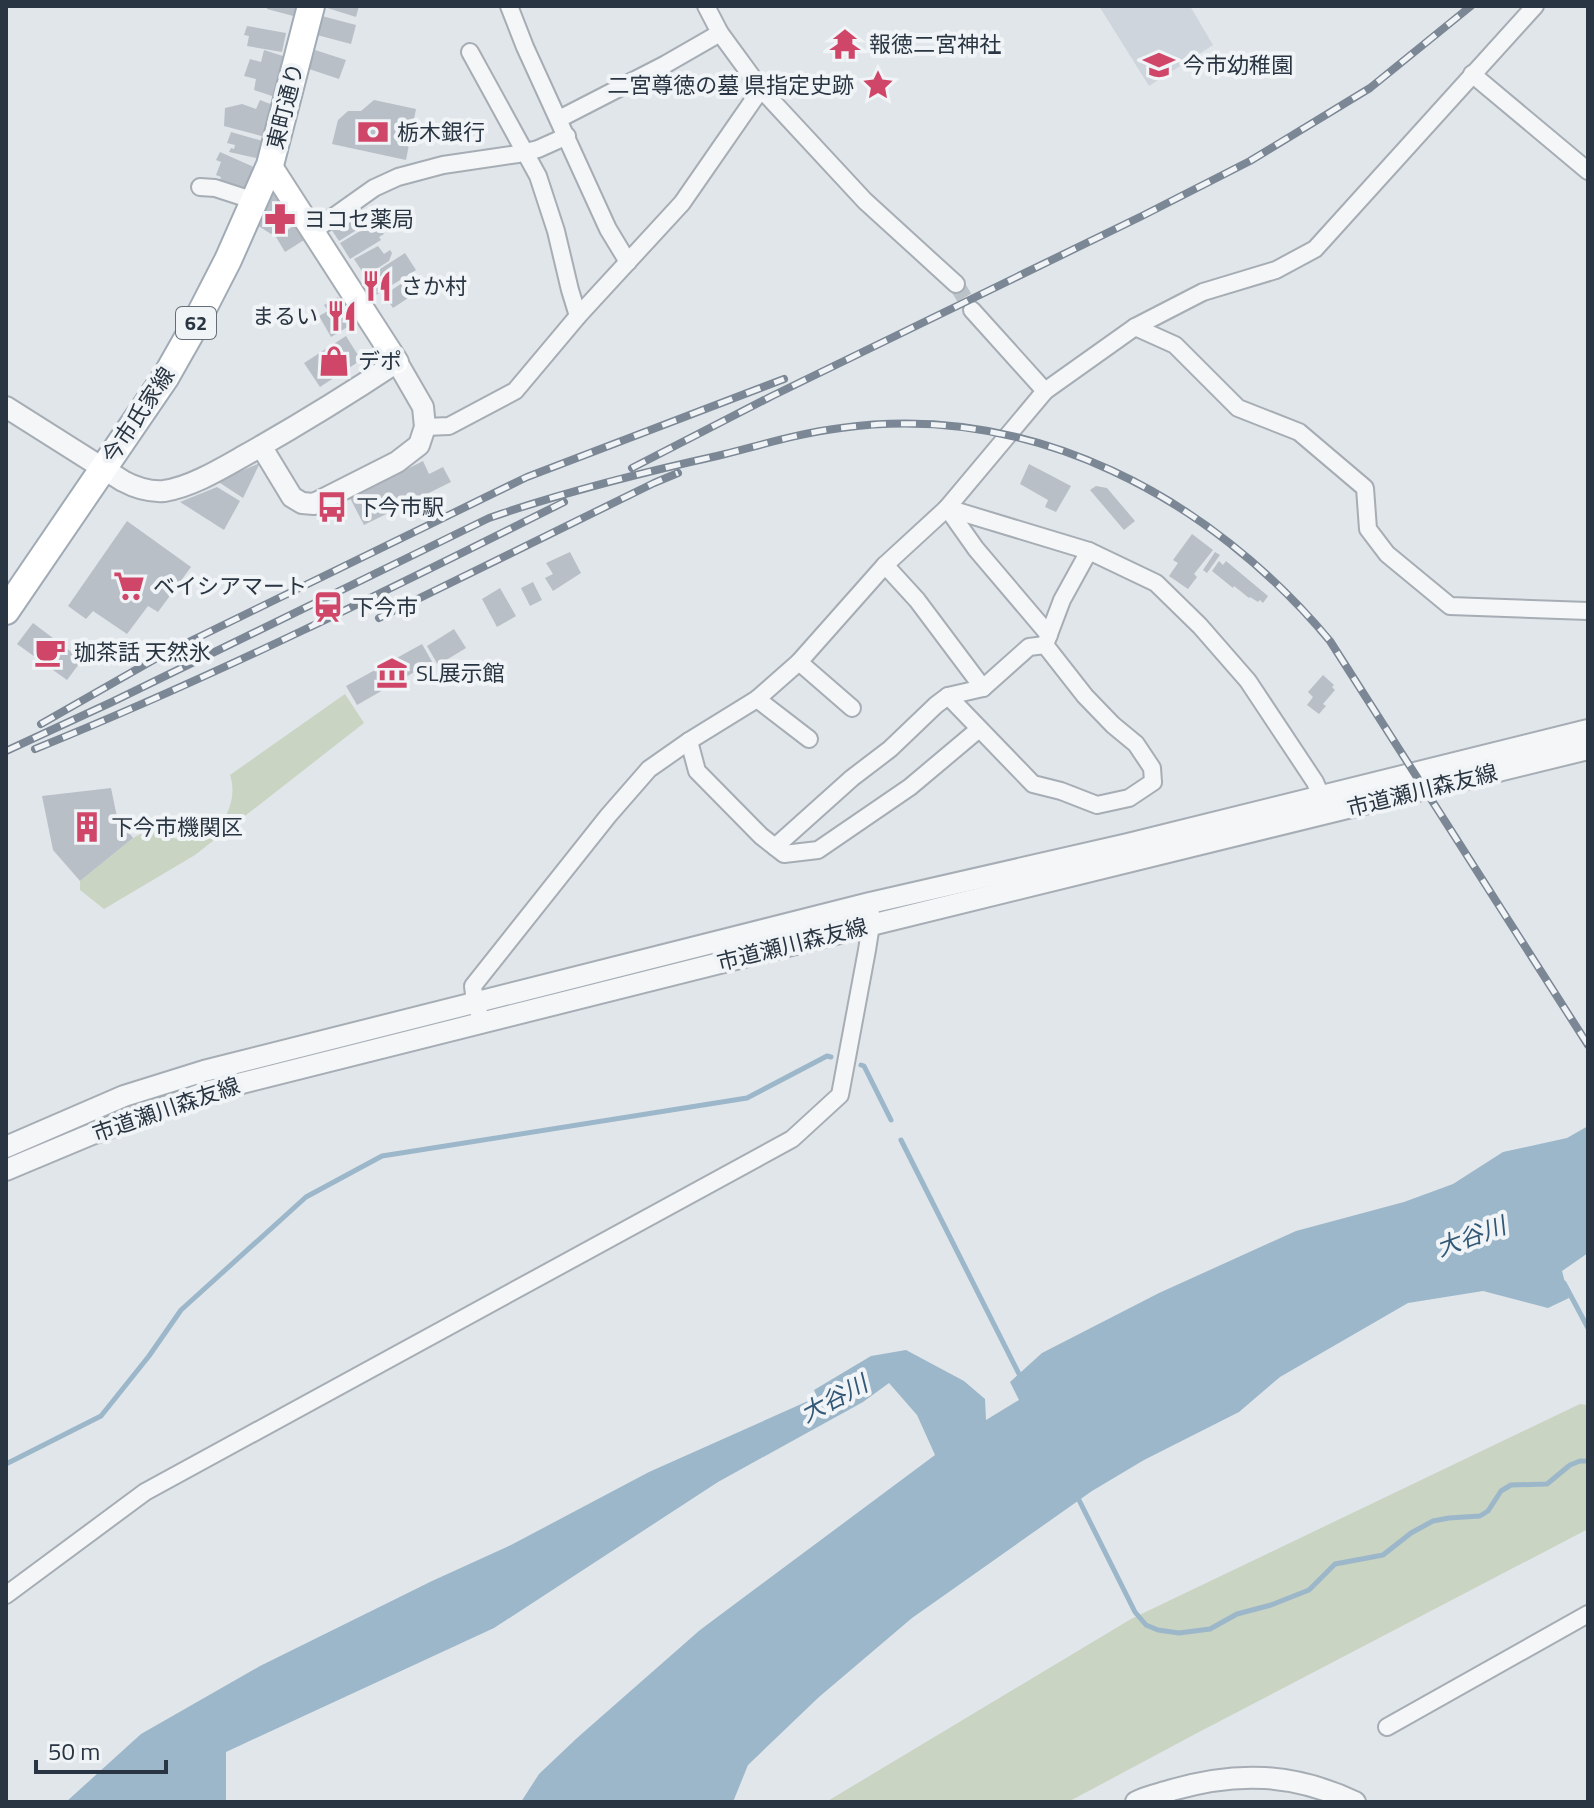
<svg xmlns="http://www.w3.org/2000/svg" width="1594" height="1808" font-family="'Titillium Web','Noto Sans JP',sans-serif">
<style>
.built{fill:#cfd5dc}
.green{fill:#c9d4c2}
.water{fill:#9cb7ca}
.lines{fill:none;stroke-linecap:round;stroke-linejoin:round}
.stream{stroke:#9cb7ca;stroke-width:5}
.building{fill:#b8bfc7}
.minor-tunnel{stroke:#bcc3c8;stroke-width:16;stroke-dasharray:16 8;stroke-linecap:butt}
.minor-casing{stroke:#a6adb4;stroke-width:20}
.tertiary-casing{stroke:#a6adb4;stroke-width:24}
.secondary-casing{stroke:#a6adb4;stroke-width:26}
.primary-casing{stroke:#a0abb6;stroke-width:30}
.minor{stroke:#f4f6f8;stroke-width:16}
.tertiary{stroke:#f4f6f8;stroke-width:20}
.secondary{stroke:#fff;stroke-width:22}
.primary{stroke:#fff;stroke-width:26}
.rail-casing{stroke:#7b8794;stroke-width:8}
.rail{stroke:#f1f4f7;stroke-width:5;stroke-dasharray:15;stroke-linecap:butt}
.labels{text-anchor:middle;stroke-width:8;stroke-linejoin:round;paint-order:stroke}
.shield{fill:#f1f4f7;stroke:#656e78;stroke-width:2}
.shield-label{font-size:20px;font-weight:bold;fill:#293542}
.poi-label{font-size:22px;fill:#293542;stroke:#f1f4f7;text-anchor:start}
.street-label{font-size:22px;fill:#293542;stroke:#f1f4f7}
.water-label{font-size:24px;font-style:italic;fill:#335876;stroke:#f1f4f7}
</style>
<rect width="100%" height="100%" fill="#e1e6ea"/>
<polygon class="built" points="1099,6 1190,6 1213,45 1149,86"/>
<g class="green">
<path d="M345 694 364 723 195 855 104 909 80 890V881L133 838 156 826C162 830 170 838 177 839 214 846 241 808 230 775Z"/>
<polygon points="1580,1404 1588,1405 1588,1529 1199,1732 1068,1802 826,1802 1131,1619"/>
</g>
<polygon class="water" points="1588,1126 1588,1253 1562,1271 1569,1298 1548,1308 1483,1291 1408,1303 1280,1377 1239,1412 1144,1460 1092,1491 912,1618 819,1697 748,1765 733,1802 521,1802 539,1774 577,1738 700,1630 935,1455 917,1415 889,1383 863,1402 718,1482 494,1628 226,1752 226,1802 66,1802 141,1734 260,1666 432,1581 511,1545 649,1472 817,1397 814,1390 871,1356 906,1350 964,1381 985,1399 986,1420 1019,1400 1010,1382 1042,1353 1159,1293 1296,1231 1404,1202 1453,1184 1503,1152 1567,1138"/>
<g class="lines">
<g class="stream">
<polyline points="861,1065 864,1066 891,1120"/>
<polyline points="901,1140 1022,1380"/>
<polyline points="1564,1283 1588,1328"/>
<polyline points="6,1464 101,1416 149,1356 181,1310 306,1197 382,1156 747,1098 827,1056 831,1057"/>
<polyline points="1079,1500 1135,1612 1146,1625 1158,1630 1179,1633 1210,1629 1237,1614 1271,1605 1309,1590 1335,1564 1383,1555 1411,1533 1433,1521 1449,1518 1480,1516 1488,1511 1501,1491 1511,1485 1547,1484 1570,1465 1580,1461 1588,1461"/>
</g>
</g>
<g class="building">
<polygon points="268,6 300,6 297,17 267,9"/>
<polygon points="321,6 359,6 356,17"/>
<polygon points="322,16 356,25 351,44 317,35"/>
<polygon points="247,26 286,33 282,52 247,46 249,36 244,35"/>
<polygon points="264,50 286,57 275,97 254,90 256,79 244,76 250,59 261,62"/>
<polygon points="315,50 346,60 339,79 309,69"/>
<polygon points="260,100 273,105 265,137 224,126 225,108 242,104 256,109"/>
<polygon points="374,100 416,109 406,160 332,144 338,120 348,111 361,111"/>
<polygon points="231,132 266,142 261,159 229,152 231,148 234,149 235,145 227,143"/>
<polygon points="220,152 256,168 245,191 220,180 221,177 216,175 221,162 216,160"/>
<polygon points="274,193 292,222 271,234 257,225"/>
<polygon points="360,211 368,223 339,241 331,229"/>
<polygon points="372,224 373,227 377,224 384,234 379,237 381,240 350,259 340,243"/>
<polygon points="295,225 304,240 285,252 276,237"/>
<polygon points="378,246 384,254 390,250 392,253 389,261 365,276 354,259"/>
<polygon points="405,253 416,270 373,297 363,280"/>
<polygon points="416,274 425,287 393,308 384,295"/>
<polygon points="338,297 354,323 331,337 319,316 328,311 324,305"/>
<polygon points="346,336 361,360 320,387 304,363"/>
<polygon points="423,461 429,474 443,467 451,482 364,525 350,498"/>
<polygon points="260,463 243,498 217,481"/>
<polygon points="1029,464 1071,486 1056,512 1045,507 1048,500 1020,484"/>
<polygon points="1096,486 1107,488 1135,521 1124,530 1090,490"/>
<polygon points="217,487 240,501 224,530 180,502"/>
<polygon points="127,521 191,567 158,612 148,606 127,634 93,611 86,619 68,606"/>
<polygon points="1192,534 1213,550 1194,574 1197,577 1188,589 1169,576 1178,563 1173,560"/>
<polygon points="570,552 581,573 553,591 545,578 553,574 546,563"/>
<polygon points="1215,552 1220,555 1207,573 1203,570"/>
<polygon points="1219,561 1223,565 1226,561 1268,596 1263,603 1260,600 1258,602 1250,597 1249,598 1234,586 1233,588 1212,571"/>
<polygon points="533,582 542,600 530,606 521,588"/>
<polygon points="500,588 516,616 497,627 482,599"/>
<polygon points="33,623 82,660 67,680 17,644"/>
<polygon points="454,629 466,648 438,665 427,646"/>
<polygon points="422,644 435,667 420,675 418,670 357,705 346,686"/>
<polygon points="1323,675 1334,685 1332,687 1335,690 1323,704 1326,706 1319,714 1307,705 1313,697 1308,692"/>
<polygon points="111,788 117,817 133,838 80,881 53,850 42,796"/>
</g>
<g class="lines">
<polyline class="minor-tunnel" points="956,284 972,310"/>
<defs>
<g id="minor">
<polyline points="509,6 525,47 608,229 628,262"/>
<polyline points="706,6 720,33 761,89 865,201 956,284"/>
<polyline points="470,52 538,176 556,231 570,290 578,316"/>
<polyline points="1472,74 1588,171"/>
<polyline points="559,119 666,64 720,33"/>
<polyline points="200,187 215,188 255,201"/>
<polyline points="312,232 374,188 398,177 443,165 518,154 538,149 567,136"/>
<polyline points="972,310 1045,391"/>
<polyline points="1135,327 1175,345 1238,408 1299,432 1365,488 1368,529 1387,554 1450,606 1588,611"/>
<polyline points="425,427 449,426 515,391 578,316 682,203 761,89"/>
<polyline points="947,508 1089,551 1156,583 1200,626 1248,681 1315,782 1321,796"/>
<polyline points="947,508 976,549 1049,635"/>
<polyline points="885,565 917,600 983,688"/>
<polyline points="799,662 852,708"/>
<polyline points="948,696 1033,784 1061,791 1097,805 1129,798 1153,782 1152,768 1136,744 1113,725 1085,696 1045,645 1062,600 1089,551"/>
<polyline points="757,699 809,739"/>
<polyline points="689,741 697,771 761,836 784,854 818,850 910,787 979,729"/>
<polyline points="775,847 852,778 890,749 936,705 948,696 983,688 1029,647 1045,645"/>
<polyline points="479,1013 475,1003 473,986 608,816 649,769 689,741 757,699 799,662 885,565 947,508 1045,391 1135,327 1203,292 1276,270 1315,249 1535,6"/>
<polyline points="6,1595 145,1492 792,1139 840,1095 867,950 871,925 871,914"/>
<polyline points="1387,1727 1588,1614"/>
</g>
<g id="tertiary">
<path d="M6 407 123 481C136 488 149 492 164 491 192 487 224 467 249 453 300 424 349 394 397 362L423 407 425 427 419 445 397 462 314 504 302 503 292 497 261 446"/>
<polyline points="6,1147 124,1096 204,1071 870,903 1128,844 1588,730"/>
<polyline points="6,1170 92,1134 210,1091 871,925 1588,749"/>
<path d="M1136 1802C1147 1796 1160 1794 1172 1790 1237 1771 1293 1773 1355 1802"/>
</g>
<polyline id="secondary" points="270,165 397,362"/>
<polyline id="primary" points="6,611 165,378 190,334 228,260 270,165 311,6"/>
</defs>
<use href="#minor" class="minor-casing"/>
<use href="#tertiary" class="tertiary-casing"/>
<use href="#secondary" class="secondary-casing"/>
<use href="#primary" class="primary-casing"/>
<use href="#minor" class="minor"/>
<use href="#tertiary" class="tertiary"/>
<use href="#secondary" class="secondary"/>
<use href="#primary" class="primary"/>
<defs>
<g id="rail">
<polyline points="632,468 772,396 1142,216 1250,161 1370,88 1471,6"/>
<polyline points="379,618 654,483 678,473"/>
<polyline points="41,724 162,655 527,477 784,379"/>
<path d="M35 749C216 676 390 589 564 502"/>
<path d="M6 751 112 702 489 518C564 492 640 473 717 456 758 446 799 433 841 428 1032 402 1210 497 1330 641L1588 1045"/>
</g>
</defs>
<use href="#rail" class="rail-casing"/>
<use href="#rail" class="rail"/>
</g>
<defs>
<symbol id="temple-bare" viewBox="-9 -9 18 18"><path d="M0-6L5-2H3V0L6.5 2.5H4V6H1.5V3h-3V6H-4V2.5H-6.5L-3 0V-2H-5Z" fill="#cf4669" stroke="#f1f4f7" stroke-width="2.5" paint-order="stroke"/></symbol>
<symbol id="school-bare" viewBox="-9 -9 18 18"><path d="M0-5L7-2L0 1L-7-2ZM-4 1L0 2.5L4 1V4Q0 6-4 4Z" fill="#cf4669" stroke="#f1f4f7" stroke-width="2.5" paint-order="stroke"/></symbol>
<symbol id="sight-bare" viewBox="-9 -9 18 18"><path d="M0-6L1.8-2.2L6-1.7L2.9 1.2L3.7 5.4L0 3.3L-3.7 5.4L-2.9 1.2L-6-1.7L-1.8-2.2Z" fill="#cf4669" stroke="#f1f4f7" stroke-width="2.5" paint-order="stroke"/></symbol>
<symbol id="bank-bare" viewBox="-9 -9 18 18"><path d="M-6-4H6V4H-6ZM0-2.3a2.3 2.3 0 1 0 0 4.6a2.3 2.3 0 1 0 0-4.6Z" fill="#cf4669" stroke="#f1f4f7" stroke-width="2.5" paint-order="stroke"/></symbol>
<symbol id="pharmacy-bare" viewBox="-9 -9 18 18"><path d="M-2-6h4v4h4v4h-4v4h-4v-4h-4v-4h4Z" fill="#cf4669" stroke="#f1f4f7" stroke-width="2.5" paint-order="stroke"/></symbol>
<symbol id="restaurant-bare" viewBox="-9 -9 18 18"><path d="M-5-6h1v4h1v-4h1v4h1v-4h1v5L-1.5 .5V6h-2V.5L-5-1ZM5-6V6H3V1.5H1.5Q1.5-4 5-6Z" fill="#cf4669" stroke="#f1f4f7" stroke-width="2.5" paint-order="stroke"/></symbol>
<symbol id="shop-bare" viewBox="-9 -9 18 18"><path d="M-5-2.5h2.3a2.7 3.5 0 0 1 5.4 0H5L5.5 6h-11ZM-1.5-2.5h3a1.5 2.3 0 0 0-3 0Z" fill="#cf4669" stroke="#f1f4f7" stroke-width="2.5" paint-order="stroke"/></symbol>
<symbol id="bus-bare" viewBox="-9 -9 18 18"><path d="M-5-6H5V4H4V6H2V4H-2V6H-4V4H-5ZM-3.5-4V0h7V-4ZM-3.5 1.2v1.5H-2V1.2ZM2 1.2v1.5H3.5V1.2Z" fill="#cf4669" stroke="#f1f4f7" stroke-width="2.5" paint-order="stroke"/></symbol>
<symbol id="supermarket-bare" viewBox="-9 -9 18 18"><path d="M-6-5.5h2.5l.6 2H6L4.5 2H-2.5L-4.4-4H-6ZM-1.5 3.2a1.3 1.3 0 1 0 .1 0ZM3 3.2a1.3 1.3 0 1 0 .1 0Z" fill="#cf4669" stroke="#f1f4f7" stroke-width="2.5" paint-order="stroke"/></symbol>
<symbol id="station-bare" viewBox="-9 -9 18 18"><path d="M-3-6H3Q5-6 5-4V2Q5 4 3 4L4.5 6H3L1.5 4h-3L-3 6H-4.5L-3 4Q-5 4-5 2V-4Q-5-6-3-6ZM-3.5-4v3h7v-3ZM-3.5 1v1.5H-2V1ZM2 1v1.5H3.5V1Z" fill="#cf4669" stroke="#f1f4f7" stroke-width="2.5" paint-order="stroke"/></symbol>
<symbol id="cafe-bare" viewBox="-9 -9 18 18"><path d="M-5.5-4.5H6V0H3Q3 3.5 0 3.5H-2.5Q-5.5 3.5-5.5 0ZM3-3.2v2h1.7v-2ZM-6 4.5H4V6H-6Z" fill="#cf4669" stroke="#f1f4f7" stroke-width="2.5" paint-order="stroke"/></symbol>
<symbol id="museum-bare" viewBox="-9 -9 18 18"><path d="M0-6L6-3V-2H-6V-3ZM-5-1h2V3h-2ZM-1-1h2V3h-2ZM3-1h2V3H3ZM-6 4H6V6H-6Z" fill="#cf4669" stroke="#f1f4f7" stroke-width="2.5" paint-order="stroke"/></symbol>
<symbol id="building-bare" viewBox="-9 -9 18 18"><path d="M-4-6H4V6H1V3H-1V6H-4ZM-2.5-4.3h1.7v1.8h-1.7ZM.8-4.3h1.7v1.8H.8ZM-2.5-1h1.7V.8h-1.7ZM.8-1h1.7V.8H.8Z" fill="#cf4669" stroke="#f1f4f7" stroke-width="2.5" paint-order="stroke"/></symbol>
</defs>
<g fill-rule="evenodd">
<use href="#temple-bare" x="823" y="22" width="44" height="44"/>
<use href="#school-bare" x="1137" y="43" width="44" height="44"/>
<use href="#sight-bare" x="856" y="63" width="44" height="44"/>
<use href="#bank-bare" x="351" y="110" width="44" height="44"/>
<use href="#pharmacy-bare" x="258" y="197" width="44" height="44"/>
<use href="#restaurant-bare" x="355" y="264" width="44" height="44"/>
<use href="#restaurant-bare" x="320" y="294" width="44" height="44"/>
<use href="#shop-bare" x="312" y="339" width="44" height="44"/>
<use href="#bus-bare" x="310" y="485" width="44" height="44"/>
<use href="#supermarket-bare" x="107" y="564" width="44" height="44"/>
<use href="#station-bare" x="306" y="585" width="44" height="44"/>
<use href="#cafe-bare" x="28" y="630" width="44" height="44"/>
<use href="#museum-bare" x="370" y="651" width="44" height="44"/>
<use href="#building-bare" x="65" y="805" width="44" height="44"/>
</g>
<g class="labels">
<rect class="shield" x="176" y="307" width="40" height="32" rx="6"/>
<g class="shield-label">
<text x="196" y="330">62</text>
</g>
<g class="poi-label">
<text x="869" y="52">報徳二宮神社</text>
<text x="1183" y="73">今市幼稚園</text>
<text x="854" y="93" text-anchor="end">二宮尊徳の墓 県指定史跡</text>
<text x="397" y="140">栃木銀行</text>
<text x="304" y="227">ヨコセ薬局</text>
<text x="401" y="294">さか村</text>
<text x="318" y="324" text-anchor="end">まるい</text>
<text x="358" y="369">デポ</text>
<text x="356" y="515">下今市駅</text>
<text x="153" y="594">ベイシアマート</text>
<text x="352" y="615">下今市</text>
<text x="74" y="660">珈茶話 天然氷</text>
<text x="416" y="681">SL展示館</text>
<text x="111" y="835">下今市機関区</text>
</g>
<g class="street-label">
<text transform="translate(285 106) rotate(-76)" y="8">東町通り</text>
<text transform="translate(138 415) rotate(-56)" y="8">今市氏家線</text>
<text transform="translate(1422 790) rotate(-14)" y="8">市道瀬川森友線</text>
<text transform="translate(792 944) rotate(-14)" y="8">市道瀬川森友線</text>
<text transform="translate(166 1109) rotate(-19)" y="8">市道瀬川森友線</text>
</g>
<g class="water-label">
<text transform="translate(1471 1237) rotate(-20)" y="8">大谷川</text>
<text transform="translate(834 1399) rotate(-28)" y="8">大谷川</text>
</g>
</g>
<rect width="1594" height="1808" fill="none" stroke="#293542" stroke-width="16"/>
<path d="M36 1760v12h130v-12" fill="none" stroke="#293542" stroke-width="4"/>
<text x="48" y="1760" font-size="24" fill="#293542" stroke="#f1f4f7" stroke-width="6" paint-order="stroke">50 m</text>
</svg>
